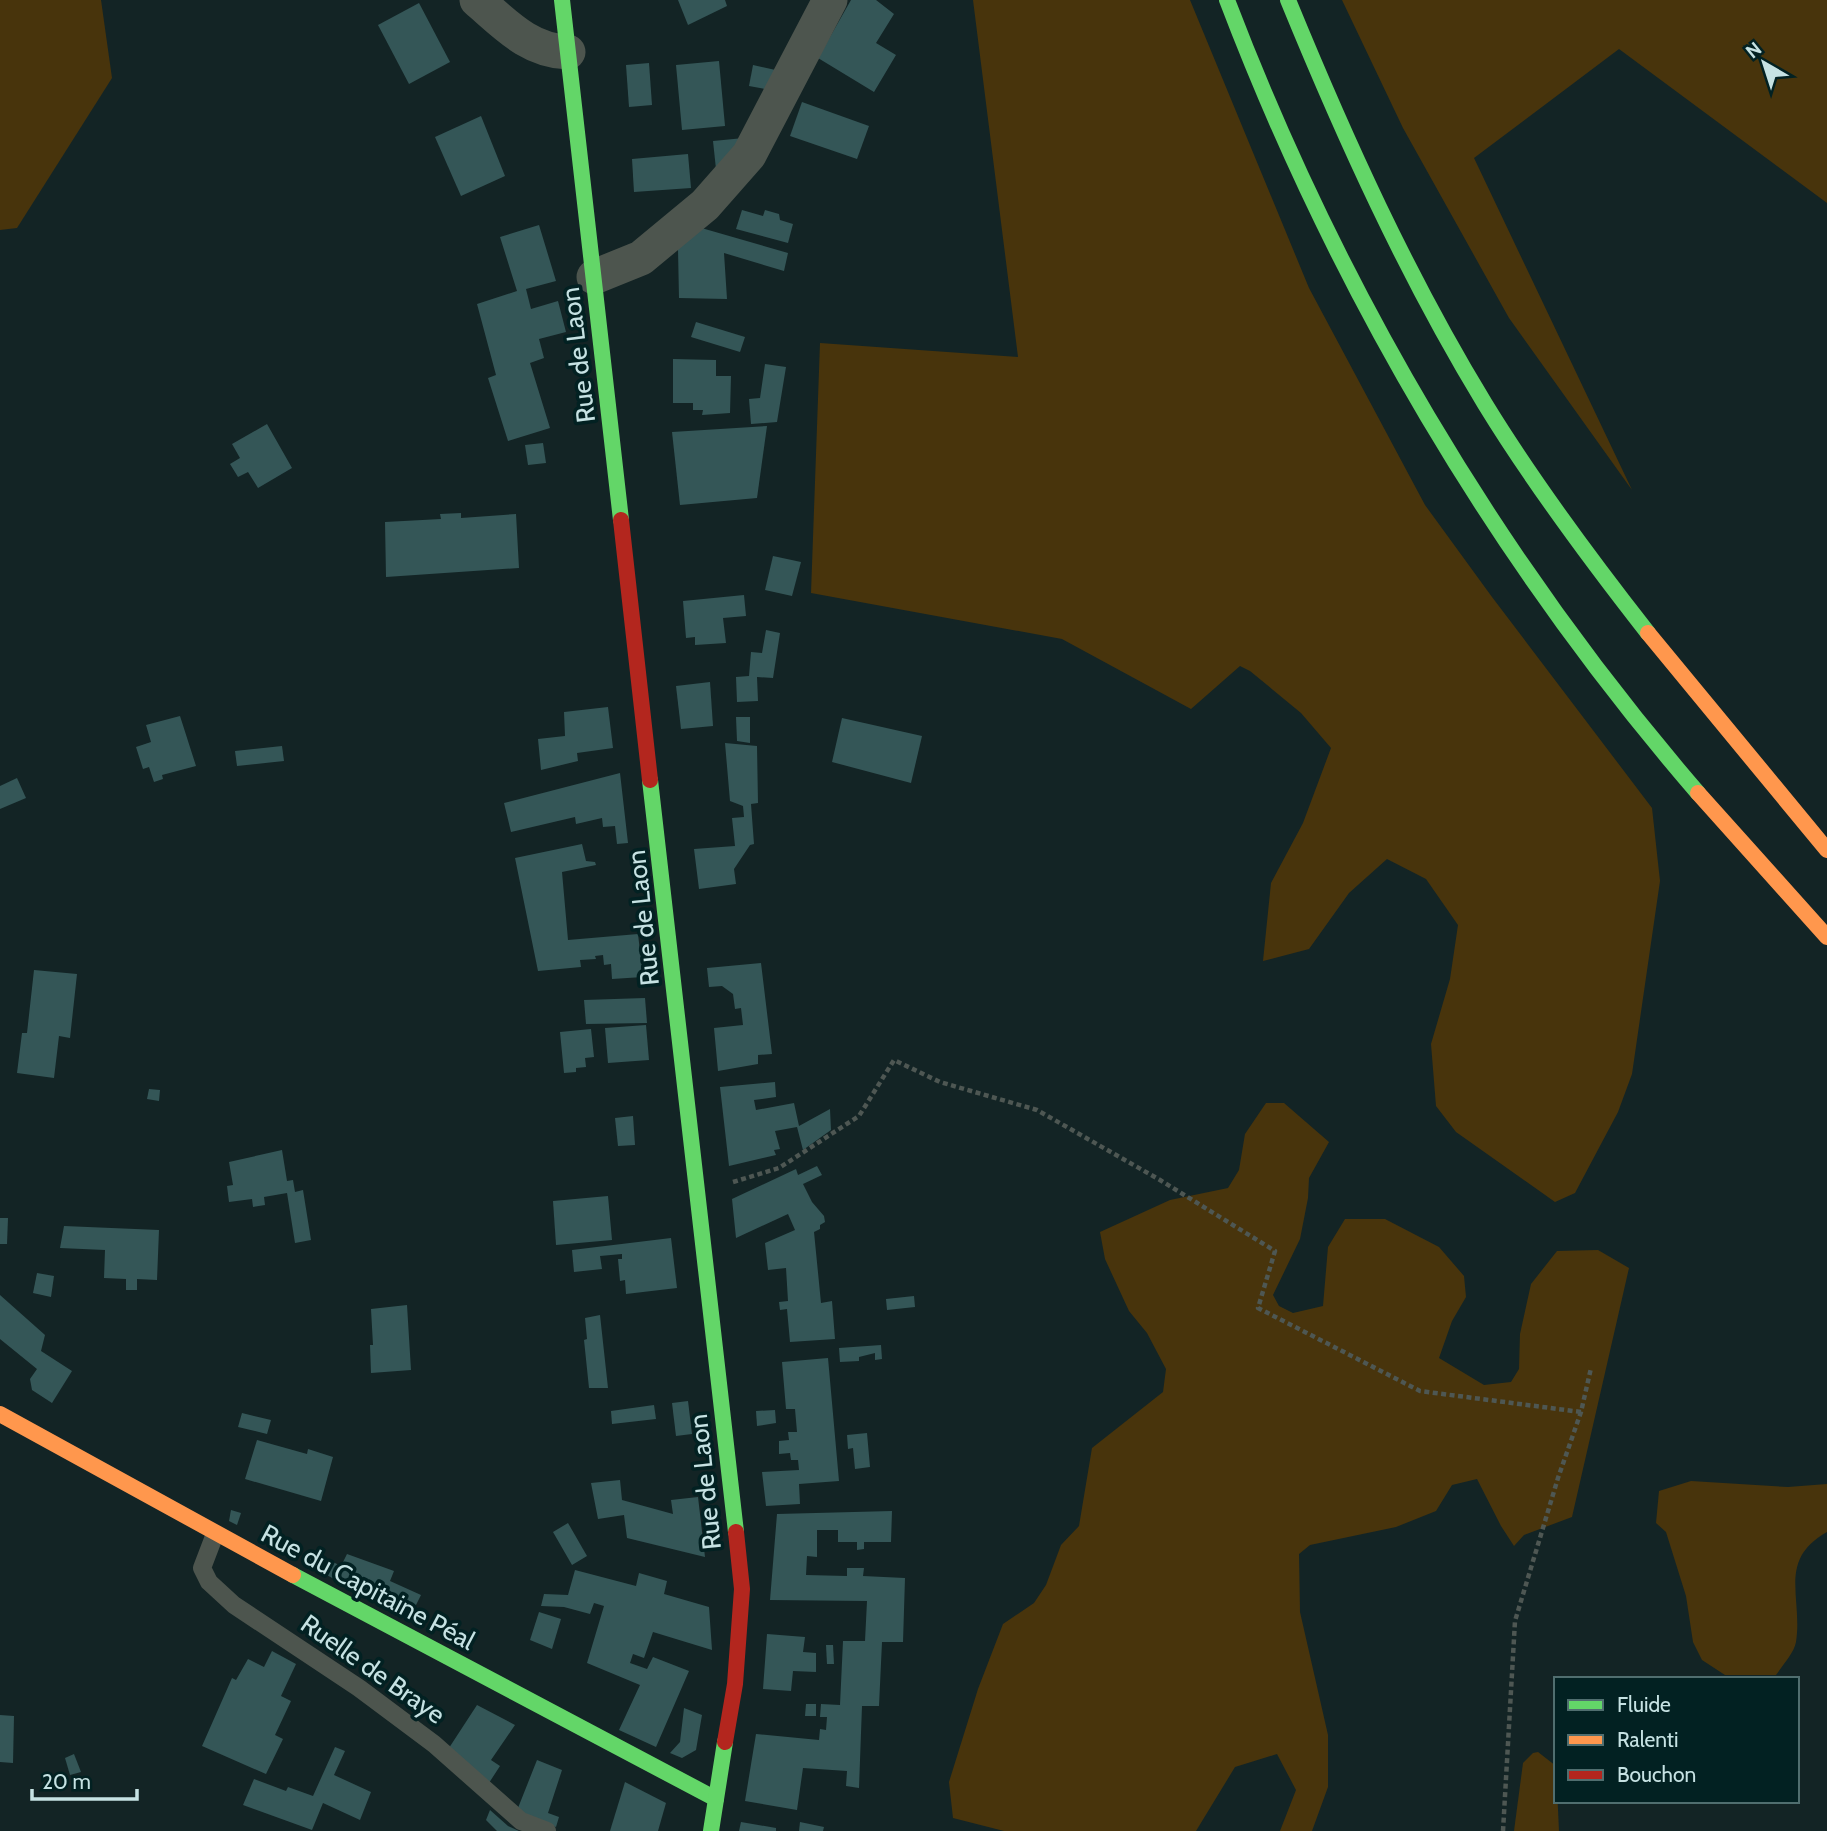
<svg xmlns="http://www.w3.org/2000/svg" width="1827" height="1831" font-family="Cabin,sans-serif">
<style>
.green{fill:#48340c}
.building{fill:#345657}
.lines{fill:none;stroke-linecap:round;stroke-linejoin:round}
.path{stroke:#4e5753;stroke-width:4.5;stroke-dasharray:5 3.5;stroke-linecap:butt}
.lane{stroke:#4d554e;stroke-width:18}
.street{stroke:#4d554e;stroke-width:35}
.fast{stroke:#63d668;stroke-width:16}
.slow{stroke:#ff974d;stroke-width:16}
.jam{stroke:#b3261e;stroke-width:16}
.labels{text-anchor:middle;stroke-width:7;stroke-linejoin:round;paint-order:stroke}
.street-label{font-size:26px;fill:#c6e2e3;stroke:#022122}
</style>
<rect width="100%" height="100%" fill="#132425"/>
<g class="green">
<polygon points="0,0 101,0 112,78 17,228 0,230"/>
<polygon points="973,0 1190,0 1309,288 1425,505 1492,597 1652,808 1660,881 1632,1074 1618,1112 1575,1193 1555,1202 1456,1132 1436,1106 1431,1044 1450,979 1458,925 1426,879 1387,859 1349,893 1309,949 1263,961 1271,883 1303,823 1331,748 1301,713 1250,671 1240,666 1191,709 1062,639 811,593 820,343 1018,357"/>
<polygon points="1342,0 1827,0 1827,203 1619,49 1474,158 1632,490 1509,318 1403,128"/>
<polygon points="1266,1103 1284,1103 1329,1142 1309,1178 1308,1198 1300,1239 1273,1295 1279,1306 1293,1313 1323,1306 1328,1247 1345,1219 1385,1219 1439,1247 1464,1276 1466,1297 1452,1321 1439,1358 1484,1385 1511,1382 1519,1369 1520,1334 1531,1284 1557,1251 1598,1250 1629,1268 1572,1517 1524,1535 1514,1546 1501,1526 1477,1479 1452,1485 1436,1511 1396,1527 1310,1545 1299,1554 1300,1612 1328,1735 1328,1787 1312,1831 1280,1831 1296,1790 1277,1754 1235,1767 1196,1831 1004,1831 953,1818 949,1782 978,1689 1003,1624 1034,1603 1046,1585 1061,1545 1079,1526 1092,1448 1163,1392 1166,1369 1147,1333 1129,1311 1105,1259 1100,1232 1170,1200 1228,1188 1239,1170 1245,1134"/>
<path d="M1691 1481 1788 1487 1827 1484V1532C1777 1560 1803 1598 1796 1642 1794 1653 1782 1666 1776 1675H1725L1702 1660 1693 1642 1686 1596 1666 1532 1656 1523 1659 1491Z"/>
<polygon points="1538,1752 1556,1766 1559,1831 1514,1831 1523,1763 1533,1753"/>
</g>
<g class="building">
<polygon points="678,0 725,0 727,6 688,25"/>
<polygon points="851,0 876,0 894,14 876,43 896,55 874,92 818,58"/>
<polygon points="419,3 450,62 409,84 378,25"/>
<polygon points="719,61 725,126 682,130 676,65"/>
<polygon points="649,63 652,105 629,107 626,65"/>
<polygon points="753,65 780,71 776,91 749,86"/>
<polygon points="802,102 869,126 857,159 790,136"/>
<polygon points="481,116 505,176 461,196 435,137"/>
<polygon points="754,137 716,169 713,141"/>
<polygon points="688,154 691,188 634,192 632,159"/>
<polygon points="742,210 763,216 765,210 779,214 780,220 793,224 788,243 736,229"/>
<polygon points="539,225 556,281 526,289 531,309 558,301 566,332 539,339 544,358 530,363 550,428 508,441 488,378 496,375 477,304 517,291 500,237"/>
<polygon points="698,227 788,253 784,271 724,253 727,299 679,298 678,249"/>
<polygon points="696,322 745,337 740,352 691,337"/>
<polygon points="673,359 716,360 716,376 731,376 730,413 702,415 703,410 693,410 693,403 673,403"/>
<polygon points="765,364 786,367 777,422 751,424 749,399 760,398"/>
<polygon points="267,424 292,468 258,488 248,472 238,477 230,464 240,458 232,444"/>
<polygon points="767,426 757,498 680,505 672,432"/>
<polygon points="543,443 546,463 528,465 525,445"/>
<polygon points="461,513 461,518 516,514 519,568 386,577 385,522 441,519 440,514"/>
<polygon points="773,556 801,562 792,596 765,590"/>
<polygon points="744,595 746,616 723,618 726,643 695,645 695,637 686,638 683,601"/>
<polygon points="766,630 780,633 773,678 757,677 758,701 737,702 736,677 749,676 751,652 762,653"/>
<polygon points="710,682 713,726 681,729 676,686"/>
<polygon points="608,707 613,748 577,753 578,761 541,770 538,739 565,736 564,712"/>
<polygon points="180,716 196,766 162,775 163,779 154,782 149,767 143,769 136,747 151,742 146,725"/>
<polygon points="736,717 750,717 750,743 737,741"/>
<polygon points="842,718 922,736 911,783 832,762"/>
<polygon points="725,743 757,746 758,803 751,804 754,844 750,845 734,869 736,884 699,889 694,849 735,846 732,818 744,817 743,806 730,801"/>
<polygon points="282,746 284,761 237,766 235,751"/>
<polygon points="620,773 628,843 617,844 615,826 603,827 602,818 576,824 575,817 511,832 504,803"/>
<polygon points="17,778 26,798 0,809 0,786"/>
<polygon points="582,844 586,861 595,862 596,865 562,872 568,940 638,934 643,977 612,979 611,964 604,965 603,955 595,956 596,959 580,960 581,967 538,971 515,858"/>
<polygon points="761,963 772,1054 758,1055 758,1064 718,1071 714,1028 743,1025 741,1008 735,1009 733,994 722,986 709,987 707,968"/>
<polygon points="34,970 77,974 70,1038 59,1036 54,1078 17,1073 22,1033 27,1033"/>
<polygon points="645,998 647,1023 586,1024 584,1000"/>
<polygon points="646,1025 649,1060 608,1063 605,1028"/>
<polygon points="591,1029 594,1057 585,1058 586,1067 576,1068 576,1072 564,1073 560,1032"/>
<polygon points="775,1082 776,1097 754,1100 756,1110 794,1103 799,1126 830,1109 831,1130 803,1150 797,1127 775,1131 780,1149 774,1150 776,1155 729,1166 720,1087"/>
<polygon points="149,1089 160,1090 159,1101 147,1099"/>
<polygon points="633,1116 635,1145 618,1146 615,1118"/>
<polygon points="282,1150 287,1181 293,1180 295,1192 303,1190 311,1240 295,1243 287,1193 264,1197 265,1205 253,1207 252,1199 229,1202 227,1186 233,1185 229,1162"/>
<polygon points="817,1166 822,1175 803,1184 812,1202 824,1216 825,1222 820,1225 820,1229 814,1232 821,1303 832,1301 835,1339 790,1342 787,1309 780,1310 779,1302 788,1301 786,1268 768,1270 765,1243 795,1230 788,1214 736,1238 732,1199 796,1169 798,1175"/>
<polygon points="608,1196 612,1240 556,1245 553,1201"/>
<polygon points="0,1218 8,1218 7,1244 0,1244"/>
<polygon points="64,1226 159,1230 157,1280 137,1279 137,1290 126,1290 126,1279 104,1278 105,1250 60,1248"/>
<polygon points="671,1238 677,1288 626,1294 625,1280 620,1281 618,1259 622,1259 622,1254 600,1256 602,1269 574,1272 572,1250"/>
<polygon points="37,1273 54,1276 51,1297 33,1293"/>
<polygon points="0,1295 45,1335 41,1351 72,1371 52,1403 32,1390 30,1379 37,1369 0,1339"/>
<polygon points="914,1296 915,1307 887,1310 886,1299"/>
<polygon points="407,1305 411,1370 371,1373 370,1345 373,1345 371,1309"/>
<polygon points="600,1315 608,1388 589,1388 584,1340 587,1339 585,1318"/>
<polygon points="881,1345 882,1359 875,1360 875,1353 859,1357 859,1361 840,1362 839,1348"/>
<polygon points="828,1358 839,1481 799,1484 800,1504 766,1506 762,1472 799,1470 798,1460 791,1460 790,1453 779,1454 779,1441 789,1440 788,1432 797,1432 795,1409 786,1409 782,1362"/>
<polygon points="688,1401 692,1434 676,1436 672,1403"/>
<polygon points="654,1405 656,1419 612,1424 611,1411"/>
<polygon points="775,1410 776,1423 757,1426 756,1411"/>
<polygon points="242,1413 271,1420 267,1434 238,1427"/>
<polygon points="867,1433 870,1467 855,1469 853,1448 848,1449 847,1435"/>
<polygon points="257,1440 307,1454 308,1449 333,1457 321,1501 245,1479"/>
<polygon points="620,1480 622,1500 673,1514 671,1500 698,1497 705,1557 627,1538 624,1515 598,1519 591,1483"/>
<polygon points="231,1510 241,1513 237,1525 229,1521"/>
<polygon points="892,1511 891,1542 864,1542 864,1549 857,1550 857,1542 838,1542 838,1530 817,1530 817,1557 807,1556 806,1575 847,1576 847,1568 864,1568 863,1576 905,1578 903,1642 882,1642 879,1706 862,1706 859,1788 846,1786 847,1771 803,1768 797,1810 745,1801 756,1734 819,1740 820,1729 826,1730 827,1717 820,1717 821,1704 840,1705 843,1641 865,1641 867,1601 770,1600 777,1514"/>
<polygon points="568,1523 587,1556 572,1565 553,1532"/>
<polygon points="313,1552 341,1566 347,1554 394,1571 390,1581 421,1595 409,1619 379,1604 387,1586 378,1582 370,1599 307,1564"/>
<polygon points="575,1570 636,1586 639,1573 667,1581 664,1594 709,1607 712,1650 653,1632 644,1658 633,1654 630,1663 647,1669 653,1657 689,1671 656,1747 619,1730 640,1685 587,1663 604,1606 594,1603 590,1614 564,1607 541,1606 544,1594 568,1595"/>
<polygon points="539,1612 561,1619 552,1649 530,1640"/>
<polygon points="767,1634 805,1637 803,1652 816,1653 816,1672 793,1671 791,1691 763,1689"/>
<polygon points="826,1645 833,1645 834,1664 827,1664"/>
<polygon points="272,1651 296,1664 281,1696 291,1701 275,1735 283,1739 266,1774 202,1746 232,1678 236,1680 248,1659 264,1667"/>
<polygon points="806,1704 816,1704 816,1716 805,1716"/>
<polygon points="477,1705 515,1725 491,1760 500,1766 487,1786 447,1751"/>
<polygon points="684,1708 702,1715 696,1750 682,1758 670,1753 680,1742"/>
<polygon points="0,1715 14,1716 13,1763 0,1762"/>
<polygon points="335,1747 345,1751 334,1775 371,1792 360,1820 323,1803 312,1830 243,1805 254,1779 286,1791 288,1787 313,1796"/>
<polygon points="74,1754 81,1772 70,1775 65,1758"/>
<polygon points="537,1760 562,1770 548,1813 559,1817 556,1827 516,1813"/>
<polygon points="625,1782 666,1803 658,1831 610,1831"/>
<polygon points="490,1810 508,1826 519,1831 497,1831 486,1820"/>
<polygon points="741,1822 776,1828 776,1831 739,1831"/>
<polygon points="800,1822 824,1827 823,1831 799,1831"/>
</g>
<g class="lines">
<g class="path">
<polyline points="733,1182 779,1168 859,1116 894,1060 940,1082 1037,1110 1160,1180 1275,1251 1258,1308 1420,1391 1581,1412"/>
<polyline points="1503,1831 1515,1621 1558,1478 1581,1412 1591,1368"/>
</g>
<polyline class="lane" points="215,1534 202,1568 209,1582 234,1605 359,1688 434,1744 521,1821 547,1831"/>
<g class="street">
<path d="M477 0C505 24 529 51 568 52"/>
<polyline points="594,277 641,258 705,205 749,155 830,0"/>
</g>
<g class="fast">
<polyline points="562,0 621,520"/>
<path d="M1227 0C1337 289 1496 559 1698 793"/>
<path d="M1288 0C1345 139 1407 276 1485 404 1534 484 1590 559 1648 633"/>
<polyline points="650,780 736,1532"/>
<polyline points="293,1575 716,1799"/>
<polyline points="711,1831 725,1742"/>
</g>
<g class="slow">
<polyline points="1648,633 1827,850"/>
<polyline points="1698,793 1827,937"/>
<polyline points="0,1414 293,1575"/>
</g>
<g class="jam">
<polyline points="621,520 650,780"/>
<polyline points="725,1742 735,1684 742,1589 736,1532"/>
</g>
</g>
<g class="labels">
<g class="street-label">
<text transform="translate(578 355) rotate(-97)" y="9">Rue de Laon</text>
<text transform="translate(643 918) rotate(-96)" y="9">Rue de Laon</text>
<text transform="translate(705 1482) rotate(-96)" y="9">Rue de Laon</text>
<text transform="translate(368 1587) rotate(28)" y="9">Rue du Capitaine Péal</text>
<text transform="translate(373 1669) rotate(35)" y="9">Ruelle de Braye</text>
</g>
</g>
<rect x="1554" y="1677" width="245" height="126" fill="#022122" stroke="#506e6f" stroke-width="2"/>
<rect x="1568" y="1700" width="35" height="10" fill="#63d668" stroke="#506e6f" stroke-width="2"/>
<text x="1617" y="1712" font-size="21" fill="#c6e2e3">Fluide</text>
<rect x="1568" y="1735" width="35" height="10" fill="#ff974d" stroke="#506e6f" stroke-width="2"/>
<text x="1617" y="1747" font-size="21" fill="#c6e2e3">Ralenti</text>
<rect x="1568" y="1770" width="35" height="10" fill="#b3261e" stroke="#506e6f" stroke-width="2"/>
<text x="1617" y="1782" font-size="21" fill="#c6e2e3">Bouchon</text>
<g transform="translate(1764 63) rotate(321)" stroke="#022122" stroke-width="5" paint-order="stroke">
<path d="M0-5L12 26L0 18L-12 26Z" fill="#c6e2e3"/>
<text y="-10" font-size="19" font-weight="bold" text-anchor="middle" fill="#c6e2e3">N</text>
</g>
<path d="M32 1789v10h105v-10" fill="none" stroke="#c6e2e3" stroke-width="3.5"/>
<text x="42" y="1789" font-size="21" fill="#c6e2e3" stroke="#022122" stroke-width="5" paint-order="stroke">20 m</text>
</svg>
